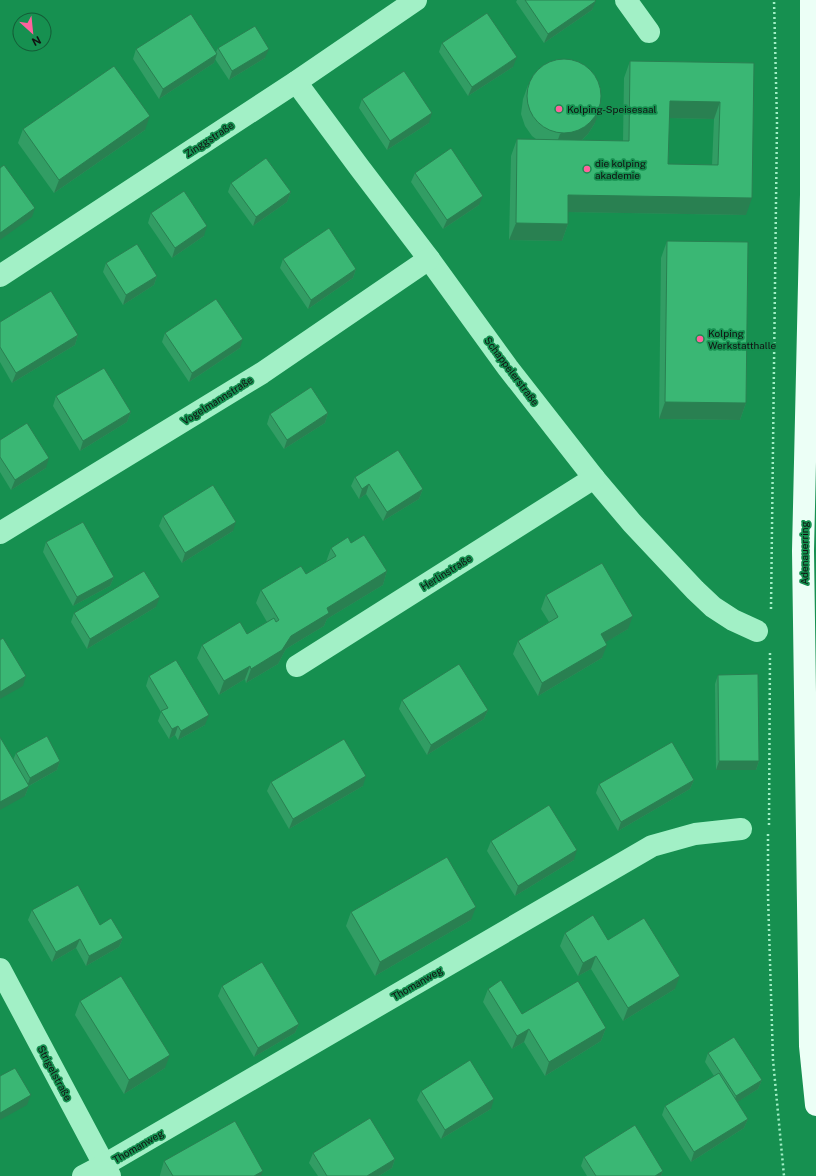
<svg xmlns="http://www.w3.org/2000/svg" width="816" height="1176" font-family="'Public Sans',sans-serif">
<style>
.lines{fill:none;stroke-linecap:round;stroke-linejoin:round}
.path{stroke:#a2f0c6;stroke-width:2.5;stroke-dasharray:2 3;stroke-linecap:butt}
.minor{stroke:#a2f0c6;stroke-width:22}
.major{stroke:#ecfff6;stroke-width:22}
.wall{fill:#329d64;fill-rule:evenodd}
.shaded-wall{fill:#298051}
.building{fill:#3ab774;stroke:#298051;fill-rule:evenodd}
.poi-dot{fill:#ff629d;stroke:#169050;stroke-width:1.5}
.labels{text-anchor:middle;stroke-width:3.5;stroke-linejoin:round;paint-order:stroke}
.poi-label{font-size:10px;fill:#111;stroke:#169050;text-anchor:start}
.street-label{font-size:10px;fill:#111;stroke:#169050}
</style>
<rect width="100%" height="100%" fill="#169050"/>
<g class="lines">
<g class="path">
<polyline points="771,609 777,122 774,0"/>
<polyline points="769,825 770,652"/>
<polyline points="768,834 768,896 773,1060 784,1176"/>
</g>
<g class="minor">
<polyline points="626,0 649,32"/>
<polyline points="296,82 359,167 429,259 508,368 594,478 632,523 695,590 713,607 733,620 757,631"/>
<polyline points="0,276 296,82 416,0"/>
<polyline points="0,533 262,373 429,259"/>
<polyline points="297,666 594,478"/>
<polyline points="0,969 110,1176"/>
<polyline points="83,1176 104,1165 652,846 695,834 741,829"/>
</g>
<polyline class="major" points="811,0 811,195 803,551 810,1046 816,1105"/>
</g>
<g class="wall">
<polygon points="517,0 595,0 592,10 544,43 516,2"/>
<polygon points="442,43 513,67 468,96 439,52"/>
<polygon points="218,48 265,58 229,80 215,59 214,63 159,99 133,59 136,49 216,52"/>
<path d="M630 61 754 63 746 215 568 212V224L562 241 509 240 511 156 517 139H536L532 136 525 126 521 114 523 99 528 85 595 123 588 134 582 140 623 141 624 78ZM669 118 714 119 712 165 668 164Z"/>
<polygon points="362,99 429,123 387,150 359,108"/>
<polygon points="23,129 145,130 54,193 18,143"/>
<polygon points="415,173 479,205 443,229 411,182"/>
<polygon points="231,183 291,192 287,202 253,226 228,192"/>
<polygon points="151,213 204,236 172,258 148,223"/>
<polygon points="667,241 746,403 740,420 659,419 661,258"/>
<polygon points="283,259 356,269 353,278 308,309 280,268"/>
<polygon points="106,263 157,276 154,285 123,305 103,272"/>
<polygon points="0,322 78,335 75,345 12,383 0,362"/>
<polygon points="165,333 240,348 189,382 162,342"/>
<polygon points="56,396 131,412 127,422 80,451 53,406"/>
<polygon points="328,413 325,423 284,449 267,424 270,414"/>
<polygon points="0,440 46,468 11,490 0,472"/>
<polygon points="355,477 423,489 419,499 383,521 366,494 359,499 351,486"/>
<polygon points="163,516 233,531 182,563 159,526"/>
<polygon points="46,542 114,577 110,586 73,606 43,552"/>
<polygon points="351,543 387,571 383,585 327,619 324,626 286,649 278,664 246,683 245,679 219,695 197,658 202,645 247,634 267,622 256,603 261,590 306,574 326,562 331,548"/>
<polygon points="546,595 628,629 605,642 602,658 538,696 513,654 518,641 549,622 541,609"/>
<polygon points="156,607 87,649 71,622 74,613"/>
<polygon points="718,675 759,761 756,770 716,770 715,684"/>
<polygon points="149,676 205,725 178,740 175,735 169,739 158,721 161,712 146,686"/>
<polygon points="402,700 488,710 484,719 427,755 399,709"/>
<polygon points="16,753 60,761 57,770 29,786 25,796 13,760"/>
<polygon points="694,780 690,789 618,831 596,793 599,784"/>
<polygon points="271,782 363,786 289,829 267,791"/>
<polygon points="491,841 574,860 515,896 487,851"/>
<polygon points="32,910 100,925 123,938 119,947 86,966 76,948 52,962 28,920"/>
<polygon points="351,912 471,920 375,976 346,926"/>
<polygon points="565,933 608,940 675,989 623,1021 591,969 578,976 560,946"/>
<polygon points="222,986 299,1024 295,1033 254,1057 218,996"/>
<polygon points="488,989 522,1014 606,1028 601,1041 545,1076 524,1042 512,1049 483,1002"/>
<polygon points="80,1001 165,1068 124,1094 75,1015"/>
<polygon points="708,1053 762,1080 758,1089 737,1102 748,1119 744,1128 691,1162 662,1115 665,1106 714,1076 705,1062"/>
<polygon points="421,1091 491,1109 441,1139 417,1100"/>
<polygon points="313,1153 395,1159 392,1168 379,1176 318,1176 309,1163"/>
<polygon points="584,1157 663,1171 661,1176 587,1176 581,1166"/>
<polygon points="164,1161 261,1176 160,1176 160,1175"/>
</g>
<g class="shaded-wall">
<polygon points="596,1 592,10 544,43 548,34"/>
<polygon points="269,49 265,58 229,80 232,71"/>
<polygon points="217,54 214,63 159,99 163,89"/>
<polygon points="517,57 513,67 468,96 472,87"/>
<polygon points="670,101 720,102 714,119 664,118"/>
<polygon points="600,109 595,123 588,134 581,141 555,148 560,134"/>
<polygon points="432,113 429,123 387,150 390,141"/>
<polygon points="150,116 145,130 54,193 59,180"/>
<polygon points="291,192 287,202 253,226 256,217"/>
<polygon points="568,195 752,198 746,215 562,212"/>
<polygon points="483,196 479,205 443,229 447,220"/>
<polygon points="35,208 32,217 0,240 0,233"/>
<polygon points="516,223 568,224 562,241 509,240"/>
<polygon points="207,226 204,236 172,258 175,248"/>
<polygon points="356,269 353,278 308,309 311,300"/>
<polygon points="157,276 154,285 123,305 126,295"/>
<polygon points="78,335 75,345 12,383 16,373"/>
<polygon points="243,339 240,348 189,382 192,373"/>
<polygon points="665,402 746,403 740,420 659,419"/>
<polygon points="131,412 127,422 80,451 83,441"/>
<polygon points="328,413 325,423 284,449 287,440"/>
<polygon points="49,458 46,468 11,490 15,480"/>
<polygon points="369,484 366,494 359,499 362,489"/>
<polygon points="423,489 419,499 383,521 387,512"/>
<polygon points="236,522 233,531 182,563 185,553"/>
<polygon points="387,571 383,585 327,619 324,626 286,649 278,664 246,683 251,669 291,636 327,608"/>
<polygon points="114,577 110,586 73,606 77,597"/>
<polygon points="160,597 156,607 87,649 90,639"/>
<polygon points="633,616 628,629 596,648 601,634"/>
<polygon points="607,645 602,658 538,696 542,683"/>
<polygon points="250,666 245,679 219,695 224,681"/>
<polygon points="26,676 23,686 0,699 0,692"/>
<polygon points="488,710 484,719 427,755 431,745"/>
<polygon points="209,715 205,725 178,740 181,731"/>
<polygon points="178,726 175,735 169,739 172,729"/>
<polygon points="60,761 57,770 27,787 30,778"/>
<polygon points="719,761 759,761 756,770 716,770"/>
<polygon points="366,776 363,786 289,829 293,819"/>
<polygon points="694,780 690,789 618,831 621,822"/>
<polygon points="29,786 25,796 0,810 0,802"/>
<polygon points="577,850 574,860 515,896 518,886"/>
<polygon points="476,907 471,920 375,976 380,962"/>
<polygon points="123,938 119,947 86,966 89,956"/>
<polygon points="80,939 76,948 52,962 56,952"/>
<polygon points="596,956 591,969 578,976 583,963"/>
<polygon points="680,976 675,989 623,1021 628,1008"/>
<polygon points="299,1024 295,1033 254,1057 258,1048"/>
<polygon points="606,1028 601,1041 545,1076 549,1062"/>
<polygon points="529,1029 524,1042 512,1049 517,1036"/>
<polygon points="170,1055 165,1068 124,1094 129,1080"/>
<polygon points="762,1080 758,1089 733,1105 736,1096"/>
<polygon points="31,1095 27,1105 0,1120 0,1113"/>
<polygon points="494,1099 491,1109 441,1139 445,1130"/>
<polygon points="748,1119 744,1128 691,1162 694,1152"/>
<polygon points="395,1159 392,1168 379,1176 367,1176"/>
<polygon points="263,1171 261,1176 254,1176"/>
<polygon points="663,1171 661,1176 655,1176"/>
</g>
<g class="building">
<polygon points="525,0 595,0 596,1 548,34"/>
<polygon points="487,13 517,57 472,87 442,43"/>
<polygon points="191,14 217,54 163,89 136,49"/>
<polygon points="255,26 269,49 232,71 218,48"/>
<circle cx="564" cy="96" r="37"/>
<path d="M630 61 754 63 752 198 568 195V224L516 223 517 139 629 141ZM670 101 720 102 718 165 668 164Z"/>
<polygon points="114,66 150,116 59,180 23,129"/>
<polygon points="404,71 432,113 390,141 362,99"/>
<polygon points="451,148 483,196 447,220 415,173"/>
<polygon points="266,158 291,192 256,217 231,183"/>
<polygon points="4,165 35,208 0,233 0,168"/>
<polygon points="184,191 207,226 175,248 151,213"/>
<polygon points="329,228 356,269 311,300 283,259"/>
<polygon points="667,241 748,242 746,403 665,402"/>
<polygon points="137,244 157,276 126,295 106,263"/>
<polygon points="51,291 78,335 16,373 0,347 0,322"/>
<polygon points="216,299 243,339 192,373 165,333"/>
<polygon points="104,368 131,412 83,441 56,396"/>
<polygon points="311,387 328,413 287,440 270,414"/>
<polygon points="27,423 49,458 15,480 0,457 0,440"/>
<polygon points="398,450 423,489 387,512 369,484 362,489 355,477"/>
<polygon points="213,485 236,522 185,553 163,516"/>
<polygon points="83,522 114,577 77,597 46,542"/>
<polygon points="364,535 387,571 327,608 329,613 291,636 282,650 251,669 250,666 224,681 202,645 240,622 247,634 274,618 276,622 279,620 261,590 301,566 306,574 336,556 331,548 348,537 351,543"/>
<polygon points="602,563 633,616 601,634 607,645 542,683 518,641 558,617 546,595"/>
<polygon points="144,571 160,597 90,639 74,613"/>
<polygon points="3,638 26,676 0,692 0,640"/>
<polygon points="176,660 209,715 181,731 178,726 172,729 161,711 168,708 149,676"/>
<polygon points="459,664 488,710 431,745 402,700"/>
<polygon points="758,674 759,761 719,761 718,675"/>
<polygon points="47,736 60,761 30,778 16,753"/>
<polygon points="0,737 29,786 0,802"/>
<polygon points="344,739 366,776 293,819 271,782"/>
<polygon points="672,742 694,780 621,822 599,784"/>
<polygon points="549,805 577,850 518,886 491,841"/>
<polygon points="447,857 476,907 380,962 351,912"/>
<polygon points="78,885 100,925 111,918 123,938 89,956 80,939 56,952 32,910"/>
<polygon points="593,915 608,940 644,918 680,976 628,1008 596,956 583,963 565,933"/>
<polygon points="262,962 299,1024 258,1048 222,986"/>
<polygon points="121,976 170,1055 129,1080 80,1001"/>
<polygon points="501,980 522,1014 578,981 606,1028 549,1062 529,1029 517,1036 488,989"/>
<polygon points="734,1037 762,1080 736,1096 708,1053"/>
<polygon points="470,1060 494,1099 445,1130 421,1091"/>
<polygon points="15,1068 31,1095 0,1113 0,1076"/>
<polygon points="719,1073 748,1119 694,1152 665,1106"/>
<polygon points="370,1118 395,1159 367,1176 327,1176 313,1153"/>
<polygon points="235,1121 263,1171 254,1176 173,1176 164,1161"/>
<polygon points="635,1125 663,1171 655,1176 596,1176 584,1157"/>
</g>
<g class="poi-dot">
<circle cx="559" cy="109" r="4"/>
<circle cx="587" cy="169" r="4"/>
<circle cx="700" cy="339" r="4"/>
</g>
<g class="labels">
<g class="poi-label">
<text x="567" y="113">Kolping-Speisesaal</text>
<text x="595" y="167">die kolping<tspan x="595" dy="12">akademie</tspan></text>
<text x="708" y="337">Kolping<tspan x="708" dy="12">Werkstatthalle</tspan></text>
</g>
<g class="street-label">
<text transform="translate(209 139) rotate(-33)" y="4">Zinggstraße</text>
<text transform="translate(512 371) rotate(53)" y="4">Schappelerstraße</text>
<text transform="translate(217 400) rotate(-32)" y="4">Vogelmannstraße</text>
<text transform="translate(804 553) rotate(-90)" y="4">Adenauerring</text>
<text transform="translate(446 572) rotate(-32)" y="4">Herlinstraße</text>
<text transform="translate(417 983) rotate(-30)" y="4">Thomanweg</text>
<text transform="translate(55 1073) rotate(62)" y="4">Strigelstraße</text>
<text transform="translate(138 1146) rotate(-30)" y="4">Thomanweg</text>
</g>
</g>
<g transform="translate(32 32) rotate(153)"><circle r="19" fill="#169050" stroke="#145d37"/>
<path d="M0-3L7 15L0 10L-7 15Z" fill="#ff629d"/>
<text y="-6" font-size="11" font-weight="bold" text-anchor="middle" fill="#111111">N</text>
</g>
</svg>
